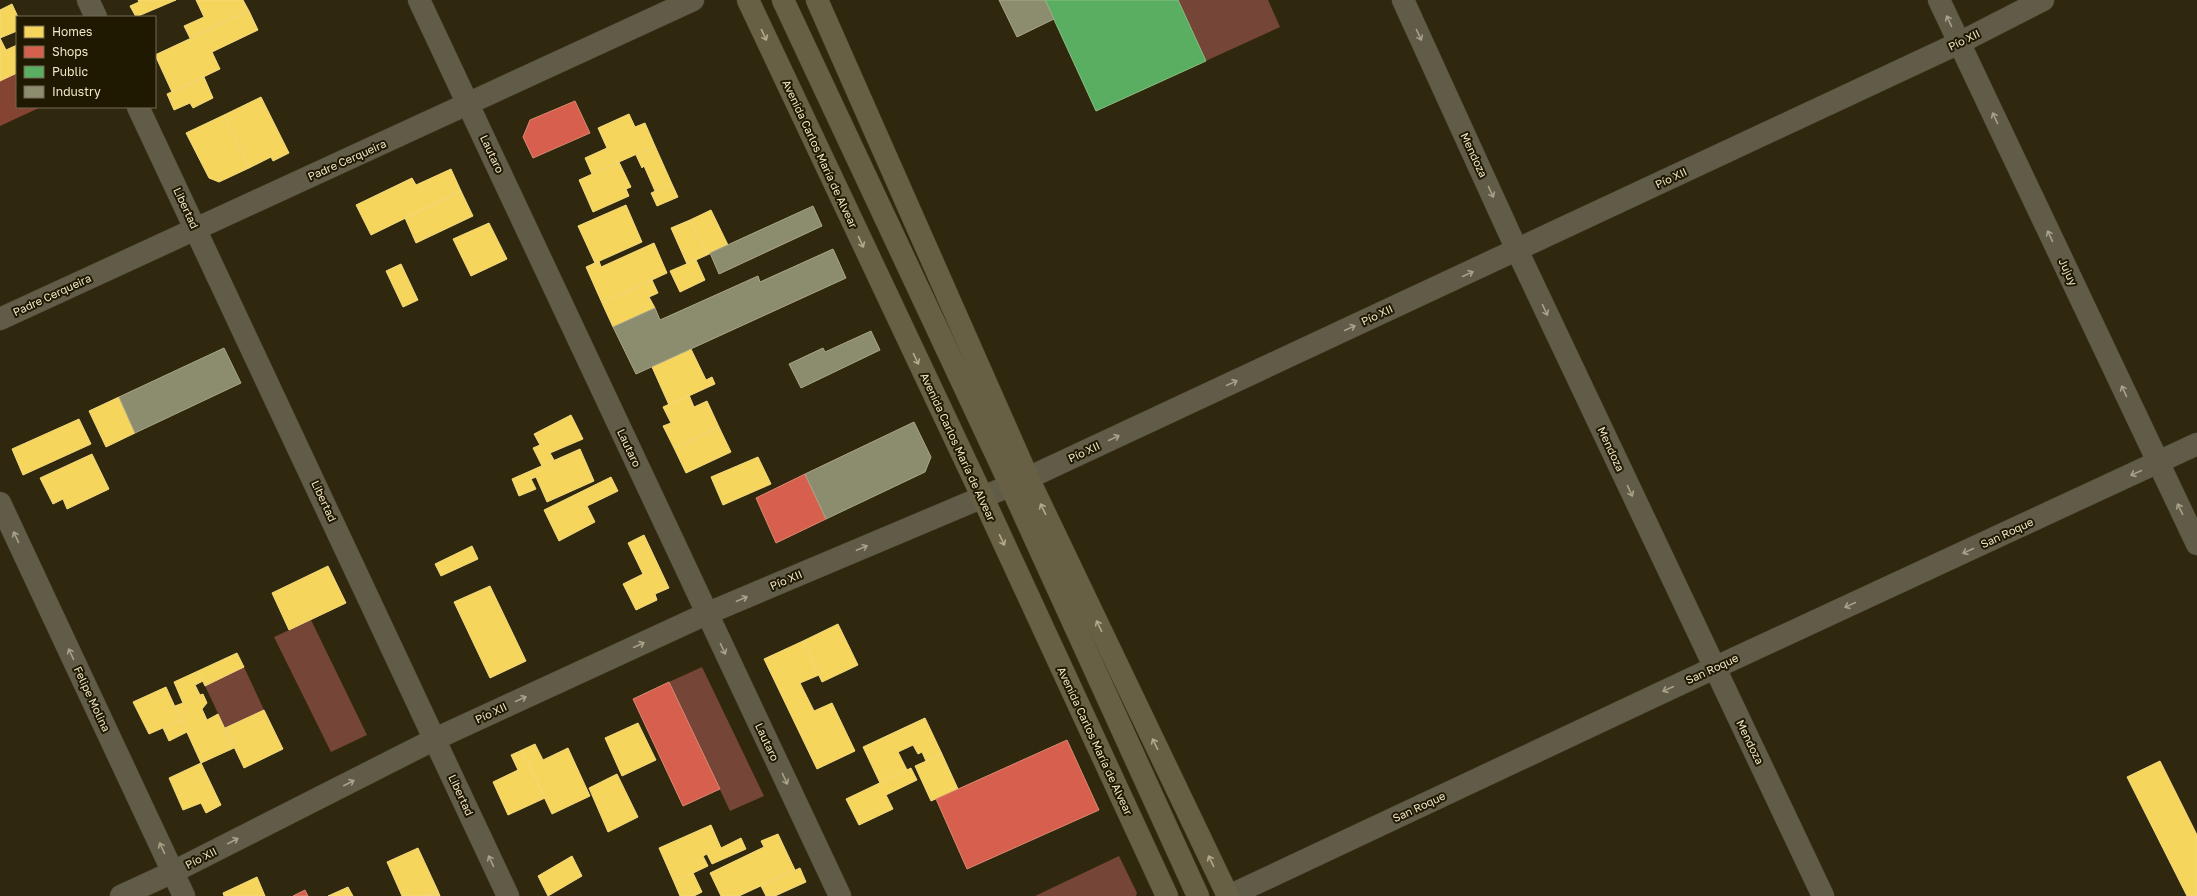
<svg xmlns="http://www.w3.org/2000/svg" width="2197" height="896" font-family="'Golos Text',sans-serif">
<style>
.green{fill:#754538}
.forest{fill:#854331}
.homes{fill:#f6d55c;stroke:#f4da7d}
.shops{fill:#d6604d;stroke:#de8872}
.public{fill:#5aae61;stroke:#87bf80}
.industry{fill:#8c8c6e;stroke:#aaa789}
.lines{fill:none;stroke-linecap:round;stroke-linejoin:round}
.minor-casing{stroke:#4b452e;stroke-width:23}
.major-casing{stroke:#4b452e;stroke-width:23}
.minor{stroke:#615c48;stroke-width:22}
.major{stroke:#686044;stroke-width:22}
.oneway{stroke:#a8a288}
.oneway2{stroke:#b3aa8d}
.labels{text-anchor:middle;stroke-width:4;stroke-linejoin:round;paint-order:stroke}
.street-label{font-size:11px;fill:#f0e7c9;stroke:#201902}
</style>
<rect width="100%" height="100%" fill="#2f280e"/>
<g class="green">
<polygon points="1045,0 1268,0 1280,27 1096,111"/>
<polygon points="311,620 367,735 331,752 274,637"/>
<polygon points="244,667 264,710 225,728 205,686"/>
<polygon points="702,667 764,796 730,811 669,682"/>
<polygon points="1119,856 1137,893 1136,896 1035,896"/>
</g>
<polygon class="forest" points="17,73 17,107 41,107 0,126 0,81"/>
<g class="homes">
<polygon points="138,0 176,0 136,17 130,6 139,2"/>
<polygon points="196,0 243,0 249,11 190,38 184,26 204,17"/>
<polygon points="12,4 18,17 17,31 0,38 0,10"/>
<polygon points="249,11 258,30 212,52 220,69 172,92 155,55"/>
<polygon points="0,38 6,50 17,45 17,73 0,81"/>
<polygon points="204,77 213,98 193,108 190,103 174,110 167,94"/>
<polygon points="261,97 289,153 273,161 271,157 249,168 224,115"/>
<polygon points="629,114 635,127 645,123 655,146 592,174 585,158 607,148 598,128"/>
<polygon points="224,115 249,168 219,182 209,178 186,133"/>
<polygon points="655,146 672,184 655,191 644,166 642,168 636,155"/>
<polygon points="619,162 631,187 626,189 629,196 593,212 579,180"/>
<polygon points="451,169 461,191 371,235 356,205 412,178 416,185"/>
<polygon points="672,184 678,197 657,206 651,193"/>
<polygon points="461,191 473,216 416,243 405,218"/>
<polygon points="626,205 642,242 595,263 578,226"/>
<polygon points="711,210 728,245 707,255 690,220"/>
<polygon points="690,220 707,255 687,264 671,228"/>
<polygon points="489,223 507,259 471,276 453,239"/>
<polygon points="654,243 667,273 602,303 586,267 599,261 601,267"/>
<polygon points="696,260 705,280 680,292 670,271"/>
<polygon points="401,264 418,300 403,307 386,271"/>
<polygon points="652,280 658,293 649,297 655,308 613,327 602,303"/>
<polygon points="691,349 706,380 712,377 715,384 669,405 652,367"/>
<polygon points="689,395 694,407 707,401 719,427 674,448 663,426 671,423 663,407"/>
<polygon points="119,397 135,433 106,447 89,411"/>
<polygon points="571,415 583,439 550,453 554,460 542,466 533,448 540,445 534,434"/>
<polygon points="79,419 91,444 23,475 12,449"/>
<polygon points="719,427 731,452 686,473 674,448"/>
<polygon points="580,449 594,481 547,502 536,477 531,479 536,489 519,496 512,479"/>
<polygon points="92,454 109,489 67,509 63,499 53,504 40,478"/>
<polygon points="758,457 771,484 723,505 711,477"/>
<polygon points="611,477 618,491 587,506 595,522 559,541 544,510"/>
<polygon points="644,535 669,588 655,594 657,600 636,610 623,584 643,574 628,543"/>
<polygon points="472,546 478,559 441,576 435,564"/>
<polygon points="328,566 346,603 289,630 272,593"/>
<polygon points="490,586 526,661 490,678 454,602"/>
<polygon points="838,624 858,665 822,682 803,641"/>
<polygon points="803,641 819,675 800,683 814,711 832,703 855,751 817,769 764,659"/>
<polygon points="237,653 244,667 205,686 198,671"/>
<polygon points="198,671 203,681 195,685 200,695 203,694 207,703 202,709 207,720 218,714 234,748 201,763 175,706 183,703 174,682"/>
<polygon points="166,687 181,720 149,734 133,702"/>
<polygon points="264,710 283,749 244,768 225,728"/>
<polygon points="925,718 942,754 926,761 922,752 918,754 913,745 898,752 907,770 880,783 863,747"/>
<polygon points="181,720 187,732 169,741 163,728"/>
<polygon points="638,723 656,760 622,776 605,738"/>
<polygon points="535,744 543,760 568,748 590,796 552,814 522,750"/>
<polygon points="522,750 545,798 508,815 493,782 518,770 511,755"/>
<polygon points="942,754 958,789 931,801 915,766"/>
<polygon points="2160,761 2197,835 2197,896 2187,896 2127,777"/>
<polygon points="201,763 221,805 206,813 201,803 183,810 169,778"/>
<polygon points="911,768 917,780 886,795 893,809 859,825 846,799"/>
<polygon points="617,774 638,817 608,832 589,788"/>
<polygon points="711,825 721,848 741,838 746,849 712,864 707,854 703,856 708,866 674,882 659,848"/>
<polygon points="778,834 795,870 739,896 721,896 710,873 764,847 761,841"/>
<polygon points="418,848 438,891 427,896 402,896 387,862"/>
<polygon points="572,856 582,876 548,896 538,876"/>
<polygon points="800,868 806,882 775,896 766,896 761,886"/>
<polygon points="693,873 702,892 694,896 680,896 674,882"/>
<polygon points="257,877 265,896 224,896 223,893"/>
<polygon points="348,887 353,896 328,896"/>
<polygon points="438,891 440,896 427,896"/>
</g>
<g class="shops">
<polygon points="575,101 590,133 533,158 523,137 530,120"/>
<polygon points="805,474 826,519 776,543 756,498"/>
<polygon points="669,682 720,789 683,806 633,699"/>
<polygon points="1067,740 1099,810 967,869 936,799"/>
<polygon points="305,890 308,896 293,896"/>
</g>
<polygon class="public" points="1045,0 1178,0 1206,61 1096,111"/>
<g class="industry">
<polygon points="999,0 1045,0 1054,19 1017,37"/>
<polygon points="813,206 822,226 719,274 710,253"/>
<polygon points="833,249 846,278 636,374 613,327 655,308 660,320 758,276 760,282"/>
<polygon points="871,331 880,350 801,388 789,364 823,348 825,352"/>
<polygon points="224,348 241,383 135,433 119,397"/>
<polygon points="914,422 931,457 925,472 826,519 805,474"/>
</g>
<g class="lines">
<defs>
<g id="minor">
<polyline points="88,0 96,17"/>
<polyline points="419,0 840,896"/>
<polyline points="1403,0 1517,250 1823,896"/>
<polyline points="1939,0 2197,544"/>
<polyline points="138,107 508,896"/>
<polyline points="0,319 693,0"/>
<polyline points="0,503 184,896"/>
<polyline points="121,896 173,872 435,739 706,614 1028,478 1959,43 2043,0"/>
<polyline points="1229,896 1714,668 2197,444"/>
</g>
<g id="major">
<polyline points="748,0 983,498 1167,896"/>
<polyline points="783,0 1010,484 1198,896"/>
<polyline points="817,0 1028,478 1228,896"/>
</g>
</defs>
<use href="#minor" class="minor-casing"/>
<use href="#major" class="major-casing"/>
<use href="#minor" class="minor"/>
<use href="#major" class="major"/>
</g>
<defs><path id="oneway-shaft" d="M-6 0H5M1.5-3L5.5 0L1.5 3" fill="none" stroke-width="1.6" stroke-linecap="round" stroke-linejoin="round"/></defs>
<g class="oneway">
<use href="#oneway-shaft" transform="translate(1949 21) rotate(-115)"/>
<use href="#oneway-shaft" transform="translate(1419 35) rotate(65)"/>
<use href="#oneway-shaft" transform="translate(1995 118) rotate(-115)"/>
<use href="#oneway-shaft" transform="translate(1491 192) rotate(65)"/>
<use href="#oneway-shaft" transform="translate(2050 236) rotate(-115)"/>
<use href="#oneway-shaft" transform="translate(1468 274) rotate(-25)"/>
<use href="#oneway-shaft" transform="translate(1545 310) rotate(65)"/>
<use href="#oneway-shaft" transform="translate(1350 328) rotate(-25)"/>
<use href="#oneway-shaft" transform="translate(1232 383) rotate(-25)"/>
<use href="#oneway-shaft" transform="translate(2124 391) rotate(-115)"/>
<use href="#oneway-shaft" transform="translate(1114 438) rotate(-25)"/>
<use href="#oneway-shaft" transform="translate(2136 473) rotate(155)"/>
<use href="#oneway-shaft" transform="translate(1630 491) rotate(65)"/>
<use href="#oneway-shaft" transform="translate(2180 509) rotate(-116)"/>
<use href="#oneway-shaft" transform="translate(16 537) rotate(-115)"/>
<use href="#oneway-shaft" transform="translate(862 548) rotate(-23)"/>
<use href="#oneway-shaft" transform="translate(1968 551) rotate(155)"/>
<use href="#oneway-shaft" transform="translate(742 599) rotate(-23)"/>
<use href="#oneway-shaft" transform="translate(1850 605) rotate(155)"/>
<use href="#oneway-shaft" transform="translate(639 645) rotate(-25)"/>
<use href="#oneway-shaft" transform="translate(723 649) rotate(65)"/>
<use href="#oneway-shaft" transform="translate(71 654) rotate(-115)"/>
<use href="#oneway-shaft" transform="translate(1668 689) rotate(155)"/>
<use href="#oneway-shaft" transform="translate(521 699) rotate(-25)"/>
<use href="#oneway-shaft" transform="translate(785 779) rotate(65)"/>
<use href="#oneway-shaft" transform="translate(349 783) rotate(-27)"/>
<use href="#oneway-shaft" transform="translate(233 841) rotate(-27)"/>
<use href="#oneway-shaft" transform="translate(162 848) rotate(-115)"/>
<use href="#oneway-shaft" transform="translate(491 861) rotate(-115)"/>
</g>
<g class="oneway2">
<use href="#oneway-shaft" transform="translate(764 35) rotate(65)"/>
<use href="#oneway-shaft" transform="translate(861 242) rotate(65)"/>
<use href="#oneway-shaft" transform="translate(916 359) rotate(65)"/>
<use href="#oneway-shaft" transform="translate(1043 509) rotate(-116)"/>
<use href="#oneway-shaft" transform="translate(1002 540) rotate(65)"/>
<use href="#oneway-shaft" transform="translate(1099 626) rotate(-116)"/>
<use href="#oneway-shaft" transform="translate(1155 744) rotate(-116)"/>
<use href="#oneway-shaft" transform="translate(1211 861) rotate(-116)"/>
</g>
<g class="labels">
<g class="street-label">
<text transform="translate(1964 40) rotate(-26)" y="4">Pío XII</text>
<text transform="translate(492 154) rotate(65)" y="4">Lautaro</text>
<text transform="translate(820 154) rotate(65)" y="4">Avenida Carlos María de Alvear</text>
<text transform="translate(1474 155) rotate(65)" y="4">Mendoza</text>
<text transform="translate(347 160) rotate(-24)" y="4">Padre Cerqueira</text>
<text transform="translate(1671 178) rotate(-25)" y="4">Pío XII</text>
<text transform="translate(186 208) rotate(65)" y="4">Libertad</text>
<text transform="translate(2068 272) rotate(65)" y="4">Jujuy</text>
<text transform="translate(52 295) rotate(-25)" y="4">Padre Cerqueira</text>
<text transform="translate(1377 315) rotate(-25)" y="4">Pío XII</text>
<text transform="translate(958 447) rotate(65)" y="4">Avenida Carlos María de Alvear</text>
<text transform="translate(629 448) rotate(65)" y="4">Lautaro</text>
<text transform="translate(1611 449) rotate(65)" y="4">Mendoza</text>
<text transform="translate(1084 452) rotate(-25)" y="4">Pío XII</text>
<text transform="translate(324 501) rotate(65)" y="4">Libertad</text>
<text transform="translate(2007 533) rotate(-25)" y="4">San Roque</text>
<text transform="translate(786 580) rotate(-23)" y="4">Pío XII</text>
<text transform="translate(1712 669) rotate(-25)" y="4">San Roque</text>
<text transform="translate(92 699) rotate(65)" y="4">Felipe Molina</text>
<text transform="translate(491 713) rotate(-25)" y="4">Pío XII</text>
<text transform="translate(1095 741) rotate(65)" y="4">Avenida Carlos María de Alvear</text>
<text transform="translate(767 742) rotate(65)" y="4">Lautaro</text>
<text transform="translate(1750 742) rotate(64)" y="4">Mendoza</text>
<text transform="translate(461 795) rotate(65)" y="4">Libertad</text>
<text transform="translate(1419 807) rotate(-25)" y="4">San Roque</text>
<text transform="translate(201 858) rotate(-27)" y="4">Pío XII</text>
</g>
</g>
<rect x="16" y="16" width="140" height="92" fill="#201902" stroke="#736b52"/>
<rect x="24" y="26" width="20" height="12" fill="#f6d55c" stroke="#736b52"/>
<text x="52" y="36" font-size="12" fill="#f0e7c9">Homes</text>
<rect x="24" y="46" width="20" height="12" fill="#d6604d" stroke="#736b52"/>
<text x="52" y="56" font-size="12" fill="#f0e7c9">Shops</text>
<rect x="24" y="66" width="20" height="12" fill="#5aae61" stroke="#736b52"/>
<text x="52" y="76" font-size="12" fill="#f0e7c9">Public</text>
<rect x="24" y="86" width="20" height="12" fill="#8c8c6e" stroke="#736b52"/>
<text x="52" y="96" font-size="12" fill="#f0e7c9">Industry</text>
</svg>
